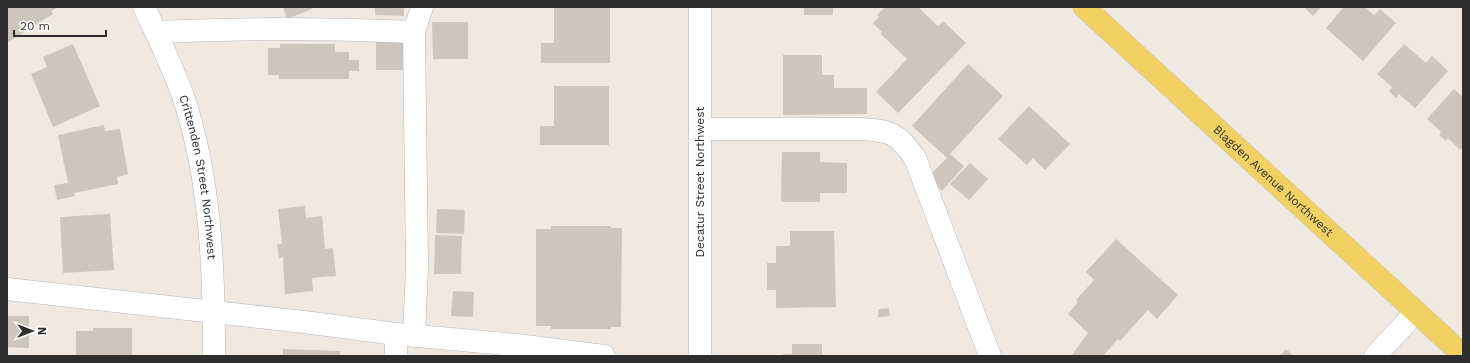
<svg xmlns="http://www.w3.org/2000/svg" width="1470" height="363" font-family="'Work Sans',sans-serif">
<style>
.building{fill:#cbc7bf}
.lines{fill:none;stroke-linecap:round;stroke-linejoin:round}
.minor-casing{stroke:#b4b7c1;stroke-width:23}
.major-casing{stroke:#c9c9c9;stroke-width:23}
.minor{stroke:#fff;stroke-width:22}
.major{stroke:#f2d163;stroke-width:22}
.labels{text-anchor:middle;stroke-width:4;stroke-linejoin:round;paint-order:stroke}
.street-label{font-size:12px;fill:#2e2e2e;stroke:#fff}
</style>
<rect width="100%" height="100%" fill="#efe9e1"/>
<g class="building">
<polygon points="7,7 58,7 51,11 53,14 7,43"/>
<polygon points="283,7 311,7 312,9 287,19"/>
<polygon points="375,7 404,7 404,16 375,15"/>
<polygon points="554,7 610,7 610,63 541,63 541,43 554,43"/>
<rect x="804" y="7" width="29" height="8"/>
<polygon points="885,7 918,7 938,26 943,21 966,43 898,113 876,92 907,59 881,34 882,32 873,23 879,17 877,15"/>
<polygon points="1304,7 1321,7 1313,16"/>
<polygon points="1344,7 1365,7 1374,15 1380,9 1396,23 1363,61 1326,28"/>
<polygon points="432,22 468,22 468,59 433,59"/>
<rect x="376" y="42" width="28" height="28"/>
<polygon points="73,44 100,106 53,127 31,74 47,67 43,57"/>
<polygon points="280,44 335,44 335,52 349,52 349,60 359,60 359,71 349,71 349,79 279,79 279,75 268,75 268,48 280,48"/>
<polygon points="1404,44 1426,63 1432,56 1448,71 1415,108 1399,94 1396,98 1389,91 1392,87 1377,74"/>
<polygon points="783,55 822,55 822,75 834,75 834,88 867,88 867,114 783,115"/>
<polygon points="968,64 1003,96 950,154 964,166 942,191 927,178 947,158 912,126"/>
<polygon points="554,86 609,86 609,145 540,145 540,126 554,126"/>
<polygon points="1454,89 1463,97 1463,147 1460,150 1448,138 1446,141 1439,135 1441,132 1427,119"/>
<polygon points="1029,106 1070,144 1045,170 1033,158 1027,165 998,139"/>
<polygon points="104,125 105,131 120,129 128,174 117,177 118,184 74,193 75,196 57,200 54,185 68,183 58,135"/>
<polygon points="782,152 820,152 820,162 847,163 847,193 820,193 820,202 781,202"/>
<polygon points="970,163 988,179 969,200 950,184"/>
<polygon points="305,206 306,218 322,216 325,249 333,248 336,276 312,278 313,291 285,294 283,257 279,258 277,244 282,244 278,209"/>
<polygon points="437,209 465,210 464,234 436,233"/>
<polygon points="110,214 114,270 63,273 60,217"/>
<polygon points="551,226 611,226 611,228 622,228 621,327 611,327 611,329 551,329 551,326 536,326 536,229 551,229"/>
<polygon points="790,231 834,231 836,307 776,308 776,290 767,290 767,263 776,263 776,246 790,246"/>
<polygon points="435,235 462,236 461,274 434,274"/>
<polygon points="1116,239 1178,295 1157,319 1148,310 1120,341 1118,339 1103,356 1071,356 1088,333 1068,314 1078,302 1076,300 1094,280 1086,272"/>
<polygon points="453,291 474,292 473,317 451,316"/>
<polygon points="889,308 890,316 878,317 878,309"/>
<polygon points="7,316 29,316 29,348 7,347"/>
<polygon points="93,328 132,328 132,356 76,356 76,331 93,331"/>
<polygon points="792,344 822,344 822,356 783,356 783,354 792,354"/>
<polygon points="283,349 340,351 340,356 283,356"/>
<polygon points="1286,349 1294,356 1280,356"/>
</g>
<g class="lines">
<defs>
<g id="minor">
<path id="s1" d="M144 7C158 37 173 67 184 99 211 181 214 270 214 356"/>
<polyline points="700,7 700,356"/>
<path d="M156 32C242 28 328 28 414 32"/>
<path d="M700 129H861C892 131 897 133 915 158L990 356"/>
<polyline points="7,289 304,322 396,334 517,345 604,356"/>
<polyline points="396,334 396,356"/>
<polyline points="414,336 417,267 414,32 422,7"/>
<polyline points="1375,356 1416,312"/>
</g>
<g id="major">
<path id="s2" d="M1084 7 1463 355"/>
</g>
</defs>
<use href="#minor" class="minor-casing"/>
<use href="#major" class="major-casing"/>
<use href="#minor" class="minor"/>
<use href="#major" class="major"/>
</g>
<g class="labels">
<g class="street-label">
<text dy="4" stroke="none"><textPath href="#s1" startOffset="180">Crittenden Street Northwest</textPath></text>
<text dy="4" stroke="none"><textPath href="#s2" startOffset="257">Blagden Avenue Northwest</textPath></text>
<text transform="translate(700 182) rotate(-90)" y="4">Decatur Street Northwest</text>
</g>
</g>
<rect width="1470" height="363" fill="none" stroke="#2e2e2e" stroke-width="16"/>
<g transform="translate(32 331) rotate(90)" stroke="#ffffff" stroke-width="3" paint-order="stroke">
<path d="M0-3L7 15L0 10L-7 15Z" fill="#2e2e2e"/>
<text y="-6" font-size="11" font-weight="bold" text-anchor="middle" fill="#2e2e2e">N</text>
</g>
<path d="M14 30v6h92v-6" fill="none" stroke="#2e2e2e" stroke-width="2"/>
<text x="20" y="30" font-size="12" fill="#2e2e2e" stroke="#ffffff" stroke-width="3" paint-order="stroke">20 m</text>
</svg>
